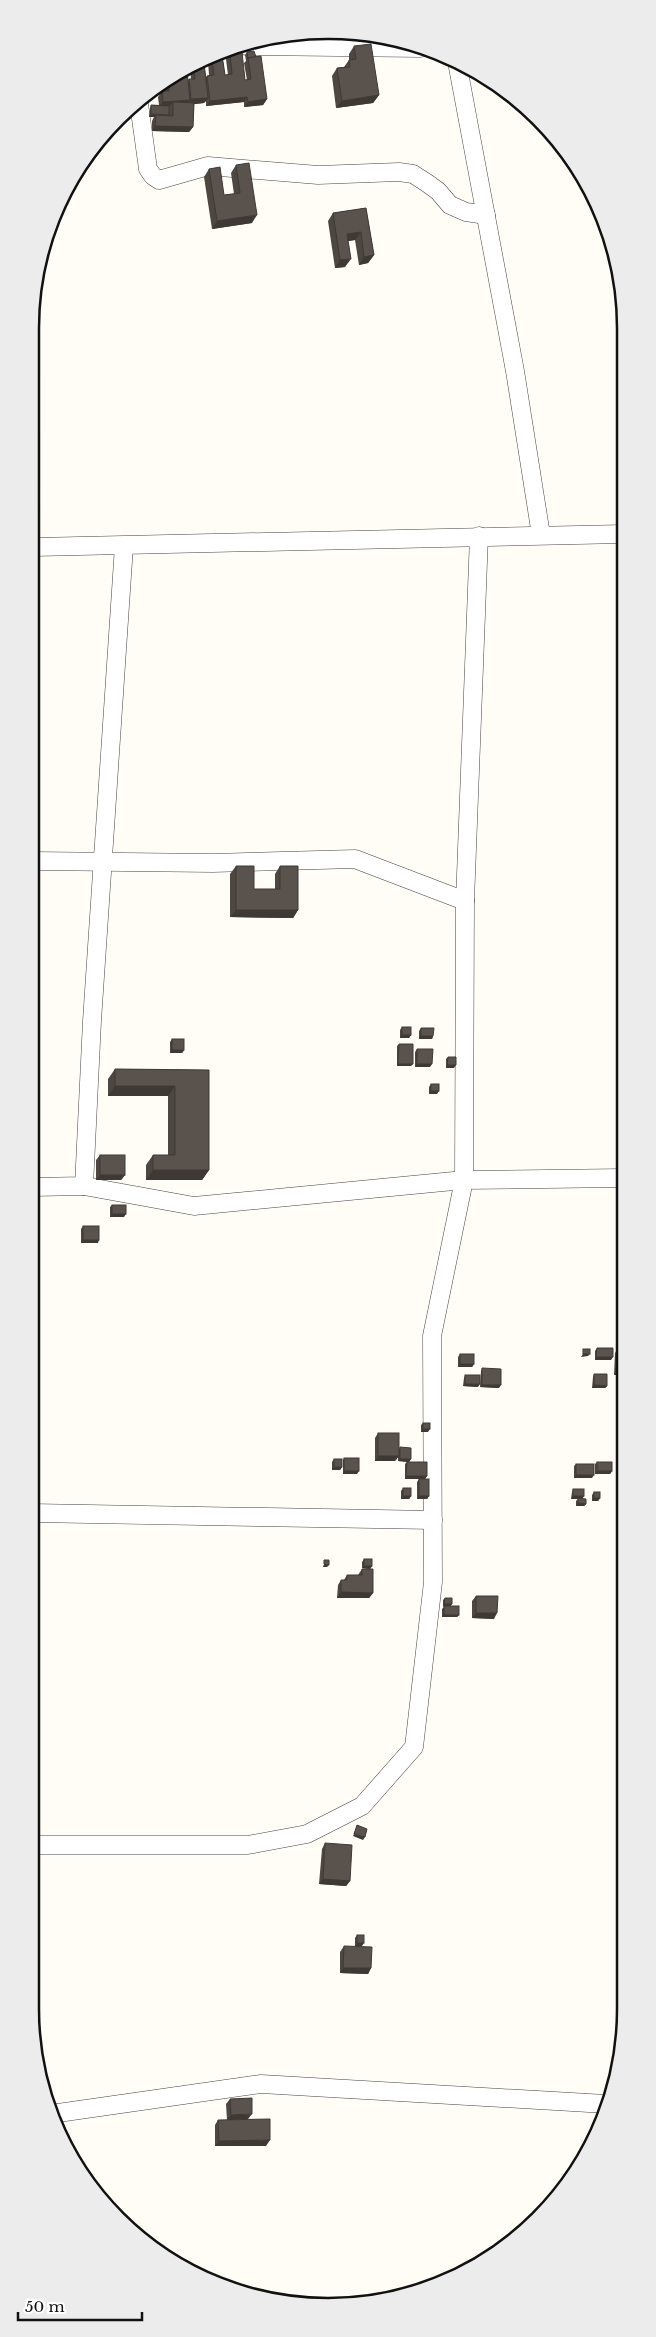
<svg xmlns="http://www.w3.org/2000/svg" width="656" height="2337" font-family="'Libre Baskerville',serif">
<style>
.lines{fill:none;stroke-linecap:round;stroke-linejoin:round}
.minor-casing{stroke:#444;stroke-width:19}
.minor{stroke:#fff;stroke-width:18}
.wall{fill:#4d4742}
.shaded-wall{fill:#3f3936}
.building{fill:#5a524d;stroke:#3f3936}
.rim{fill:none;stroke:#111;stroke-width:2.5}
</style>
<rect width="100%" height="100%" fill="#fffdf5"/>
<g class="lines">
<defs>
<g id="minor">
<polyline points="246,46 420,48"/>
<polyline points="457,62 515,371 541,535"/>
<polyline points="139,104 148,169 153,176 159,180 208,166 318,175 399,172 413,174 427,183 438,191 450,205 466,212 486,215"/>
<polyline points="35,547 623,534"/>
<polyline points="34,861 213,863 355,859 465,901"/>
<polyline points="84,1186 194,1206 464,1180 622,1178"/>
<polyline points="33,1187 84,1186 92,1021 124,546"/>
<polyline points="32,1513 433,1520"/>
<polyline points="31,1845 248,1845 307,1834 362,1806 414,1747 433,1582 432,1336 464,1180 465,901 479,536"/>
<polyline points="51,2114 261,2084 606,2104"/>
</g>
</defs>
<use href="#minor" class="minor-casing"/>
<use href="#minor" class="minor"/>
</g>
<g class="wall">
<polygon points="354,46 379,95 373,103 336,108 332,76 337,68 344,67 349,60 349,54"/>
<polygon points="247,52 267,99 263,105 244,107 244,102 206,106 206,101 204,103 194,104 193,127 189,132 152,131 152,121 154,117 149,117 150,108 151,105 159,105 158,97 162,91 165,91 164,79 187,70 188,81 189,79 191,79 190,69 204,63 206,77 207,76 209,75 208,62 222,55 225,75 228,75 226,59 230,53 245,80 247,80 244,63 246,61 245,55"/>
<polygon points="236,165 252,223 212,229 204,177 209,169 224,195 234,194 231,173"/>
<polygon points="366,208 374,255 368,263 359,265 355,240 348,241 345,267 335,268 328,221 333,213"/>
<polygon points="236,866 254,889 275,889 275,874 280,866 298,910 293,918 230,917 230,874"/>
<polygon points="402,1027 411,1035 409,1038 400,1038 400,1030"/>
<polygon points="421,1028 433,1036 432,1039 419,1039 419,1031"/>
<polygon points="172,1039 184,1050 182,1053 170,1053 170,1042"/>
<polygon points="399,1044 411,1066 397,1066 397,1046"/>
<polygon points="417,1049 430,1067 415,1067 415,1052"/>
<polygon points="448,1057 454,1068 446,1068 446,1059"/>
<polygon points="115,1069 209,1070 209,1170 202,1180 146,1180 146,1165 153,1155 168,1155 168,1096 108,1096 108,1079"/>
<polygon points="431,1084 437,1094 429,1094 429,1087"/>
<polygon points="100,1155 125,1175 121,1180 96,1180 96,1160"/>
<polygon points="112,1205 124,1217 110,1217 110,1207"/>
<polygon points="83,1226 98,1243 81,1243 81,1229"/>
<polygon points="597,1348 611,1360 595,1360 595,1351"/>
<polygon points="618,1348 622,1348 622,1375 614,1375 615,1353"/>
<polygon points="460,1354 474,1364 472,1367 458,1367 458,1357"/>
<polygon points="482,1368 499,1388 480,1387 481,1371"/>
<polygon points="594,1374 607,1386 605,1388 592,1388 593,1377"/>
<polygon points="465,1375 478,1387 463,1386 464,1378"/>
<polygon points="423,1423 428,1432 421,1432 421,1425"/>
<polygon points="378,1433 399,1449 400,1447 411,1459 409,1462 398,1461 398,1457 395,1461 375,1461 375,1438"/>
<polygon points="344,1458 357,1474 343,1474 343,1460"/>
<polygon points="334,1459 342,1467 340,1470 332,1470 332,1462"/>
<polygon points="407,1462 427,1476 425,1479 405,1479 405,1464"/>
<polygon points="597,1462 612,1471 610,1474 595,1474 595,1464"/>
<polygon points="576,1464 592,1478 574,1478 574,1466"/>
<polygon points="419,1479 429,1496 427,1499 417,1499 417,1482"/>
<polygon points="403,1488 411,1496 409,1499 401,1499 401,1491"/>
<polygon points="573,1489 584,1496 582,1499 586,1504 584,1506 576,1506 576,1501 578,1499 571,1499 572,1492"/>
<polygon points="594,1492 600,1498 598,1501 592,1501 592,1495"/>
<polygon points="364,1559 372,1566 370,1569 362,1568 362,1562"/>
<polygon points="362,1569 373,1593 369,1598 337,1598 338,1585 341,1580 344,1580 347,1575 358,1575"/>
<polygon points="476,1596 494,1619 472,1618 472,1601"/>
<polygon points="445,1598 450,1606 459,1615 457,1617 442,1617 442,1609 444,1607 443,1606 443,1600"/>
<polygon points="325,1843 350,1881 346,1886 319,1884 322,1849"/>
<polygon points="357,1935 362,1946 355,1946 355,1938"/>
<polygon points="344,1946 371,1968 368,1974 340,1973 340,1952"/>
<polygon points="230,2099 248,2119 232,2120 266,2146 215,2146 215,2125 218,2120 227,2120 226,2104"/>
</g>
<g class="shaded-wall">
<polygon points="157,93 156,95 147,97 149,94"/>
<polygon points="379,95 373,103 336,108 342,101"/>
<polygon points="247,97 244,102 206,106 210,101"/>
<polygon points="208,98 204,103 187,105 191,99"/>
<polygon points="267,99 263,105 244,107 248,102"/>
<polygon points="190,100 186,105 173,102 170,106 159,107 163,102"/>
<polygon points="151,114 169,115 167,117 156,115 154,117 149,117"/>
<polygon points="155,126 193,127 189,132 152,131"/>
<polygon points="86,157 96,157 94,159 83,159"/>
<polygon points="257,215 252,223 212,229 217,221"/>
<polygon points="361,232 355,240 342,242 347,234"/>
<polygon points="374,255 368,263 359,265 364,257"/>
<polygon points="351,259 345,267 335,268 340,260"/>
<polygon points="236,910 298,910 293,918 230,917"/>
<polygon points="402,1035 411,1035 409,1038 400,1038"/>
<polygon points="421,1036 433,1036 432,1039 419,1039"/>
<polygon points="172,1050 184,1050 182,1053 170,1053"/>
<polygon points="398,1064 413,1064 411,1066 397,1066"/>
<polygon points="417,1064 432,1064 430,1067 415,1067"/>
<polygon points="447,1065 456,1065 454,1068 446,1068"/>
<polygon points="115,1086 175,1086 168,1096 108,1096"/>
<polygon points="431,1091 439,1091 437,1094 429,1094"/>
<polygon points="153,1170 209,1170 202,1180 146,1180"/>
<polygon points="100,1175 125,1175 121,1180 96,1180"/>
<polygon points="112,1214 126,1214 124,1217 110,1217"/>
<polygon points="83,1240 99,1240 98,1243 81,1243"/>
<polygon points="583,1354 590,1354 588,1356 581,1357"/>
<polygon points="596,1357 613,1357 611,1360 595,1360"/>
<polygon points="460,1364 474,1364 472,1367 458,1367"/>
<polygon points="618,1370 622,1370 622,1375 614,1375"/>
<polygon points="465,1384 480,1384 478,1387 463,1386"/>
<polygon points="482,1385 501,1385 499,1388 480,1387"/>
<polygon points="594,1385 607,1386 605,1388 592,1388"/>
<polygon points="423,1429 430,1429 428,1432 421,1432"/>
<polygon points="378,1456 399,1456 395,1461 375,1461"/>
<polygon points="400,1459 411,1459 409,1462 398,1461"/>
<polygon points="334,1467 342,1467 340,1470 332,1470"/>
<polygon points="344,1471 359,1471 357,1474 343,1474"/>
<polygon points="597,1471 612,1471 610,1474 595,1474"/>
<polygon points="576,1475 594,1475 592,1478 574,1478"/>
<polygon points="406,1476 427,1476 425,1479 405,1479"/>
<polygon points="403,1496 411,1496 409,1499 401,1499"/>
<polygon points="419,1496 429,1496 427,1499 417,1499"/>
<polygon points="573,1496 584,1496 582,1499 571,1499"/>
<polygon points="594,1498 600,1498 598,1501 592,1501"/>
<polygon points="578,1503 586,1504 584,1506 576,1506"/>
<polygon points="324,1564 329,1565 327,1567 323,1567"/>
<polygon points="364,1566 372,1566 370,1569 362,1568"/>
<polygon points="341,1592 373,1593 369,1598 337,1598"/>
<polygon points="444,1604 452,1604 450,1607 443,1606"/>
<polygon points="476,1613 497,1613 494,1619 472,1618"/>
<polygon points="444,1615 459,1615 457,1617 442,1617"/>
<polygon points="354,1834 365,1837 363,1840 353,1836"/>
<polygon points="323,1879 350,1881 346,1886 319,1884"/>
<polygon points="357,1943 364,1943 362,1946 355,1946"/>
<polygon points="343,1968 371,1968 368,1974 340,1973"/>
<polygon points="252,2114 248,2119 227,2120 231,2115"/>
<polygon points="270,2140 266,2146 215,2146 219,2141"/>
</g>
<g class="building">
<polygon points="371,44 379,95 342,101 337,68 350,67 349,60 356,59 354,46"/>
<polygon points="254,51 256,57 248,58 248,59 247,52"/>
<polygon points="242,52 245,80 251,79 248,58 261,56 267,99 248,102 247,97 210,101 207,76 214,75 212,60 222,55 225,75 232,74 230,53"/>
<polygon points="204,63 208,98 191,99 189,79 195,79 194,67"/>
<polygon points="187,70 190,100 163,102 162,91 169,91 168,78"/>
<polygon points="156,86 157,93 149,94"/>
<polygon points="173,102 194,103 193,127 155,126 156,115 173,116"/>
<polygon points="151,105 169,106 169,115 151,114"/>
<polygon points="96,146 96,157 86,157"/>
<polygon points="249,163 257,215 217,221 209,169 220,167 224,195 240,193 236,165"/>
<polygon points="366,208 374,255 364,257 361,232 347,234 351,259 340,260 333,213"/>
<polygon points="236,866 254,866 254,889 280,889 280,866 298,866 298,910 236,910"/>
<rect x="402" y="1027" width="9" height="8"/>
<polygon points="421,1028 434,1028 433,1036 421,1036"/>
<rect x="172" y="1039" width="12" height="11"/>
<polygon points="399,1044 413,1044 413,1064 398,1064"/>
<polygon points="417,1049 433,1049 432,1064 417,1064"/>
<polygon points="448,1057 456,1057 456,1065 447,1065"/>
<polygon points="115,1069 209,1070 209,1170 153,1170 153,1155 175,1155 175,1086 115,1086"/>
<rect x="431" y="1084" width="8" height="7"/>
<rect x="100" y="1155" width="25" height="20"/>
<rect x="112" y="1205" width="14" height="9"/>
<rect x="83" y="1226" width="16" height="14"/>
<polygon points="597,1348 613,1348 613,1357 596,1357"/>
<rect x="618" y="1348" width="4" height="22"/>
<rect x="583" y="1349" width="7" height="5"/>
<rect x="460" y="1354" width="14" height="10"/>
<polygon points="482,1368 501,1369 501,1385 482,1385"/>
<polygon points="594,1374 607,1374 607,1386 594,1385"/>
<rect x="465" y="1375" width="15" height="9"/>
<rect x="423" y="1423" width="7" height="6"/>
<rect x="378" y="1433" width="21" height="23"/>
<polygon points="400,1447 411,1448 411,1459 400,1459"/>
<rect x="344" y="1458" width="15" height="13"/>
<rect x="334" y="1459" width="8" height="8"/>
<polygon points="407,1462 427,1462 427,1476 406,1476"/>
<rect x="597" y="1462" width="15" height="9"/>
<rect x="576" y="1464" width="18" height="11"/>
<rect x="419" y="1479" width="10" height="17"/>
<rect x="403" y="1488" width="8" height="8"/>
<rect x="573" y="1489" width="11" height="7"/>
<rect x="594" y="1492" width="6" height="6"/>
<polygon points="578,1498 586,1499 586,1504 578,1503"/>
<rect x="364" y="1559" width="8" height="7"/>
<polygon points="324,1560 329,1560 329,1565 324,1564"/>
<polygon points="362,1569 373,1569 373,1593 341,1592 341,1580 347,1580 347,1575 362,1575"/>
<polygon points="476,1596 498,1596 497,1613 476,1613"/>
<polygon points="445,1598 452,1598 452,1604 444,1604"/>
<rect x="444" y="1606" width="15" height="9"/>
<polygon points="357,1825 367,1829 365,1837 354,1834"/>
<polygon points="325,1843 352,1845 350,1881 323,1879"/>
<rect x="357" y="1935" width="7" height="8"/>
<polygon points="344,1946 372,1947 371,1968 343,1968"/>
<polygon points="252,2098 252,2114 231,2115 230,2099"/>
<polygon points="270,2119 270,2140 219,2141 218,2120"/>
</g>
<path d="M0 0H656V2337H0ZM328 39H328A289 289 0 0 1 617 328V2009A289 289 0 0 1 328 2298H328A289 289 0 0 1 39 2009V328A289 289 0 0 1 328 39Z" fill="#ececec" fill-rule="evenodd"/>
<path class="rim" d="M328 39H328A289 289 0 0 1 617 328V2009A289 289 0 0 1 328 2298H328A289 289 0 0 1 39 2009V328A289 289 0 0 1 328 39Z"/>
<path d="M18 2312v8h124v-8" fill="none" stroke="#111111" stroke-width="2.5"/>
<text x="25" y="2312" font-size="15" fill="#111111" stroke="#ffffff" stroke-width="4" paint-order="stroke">50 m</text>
</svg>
